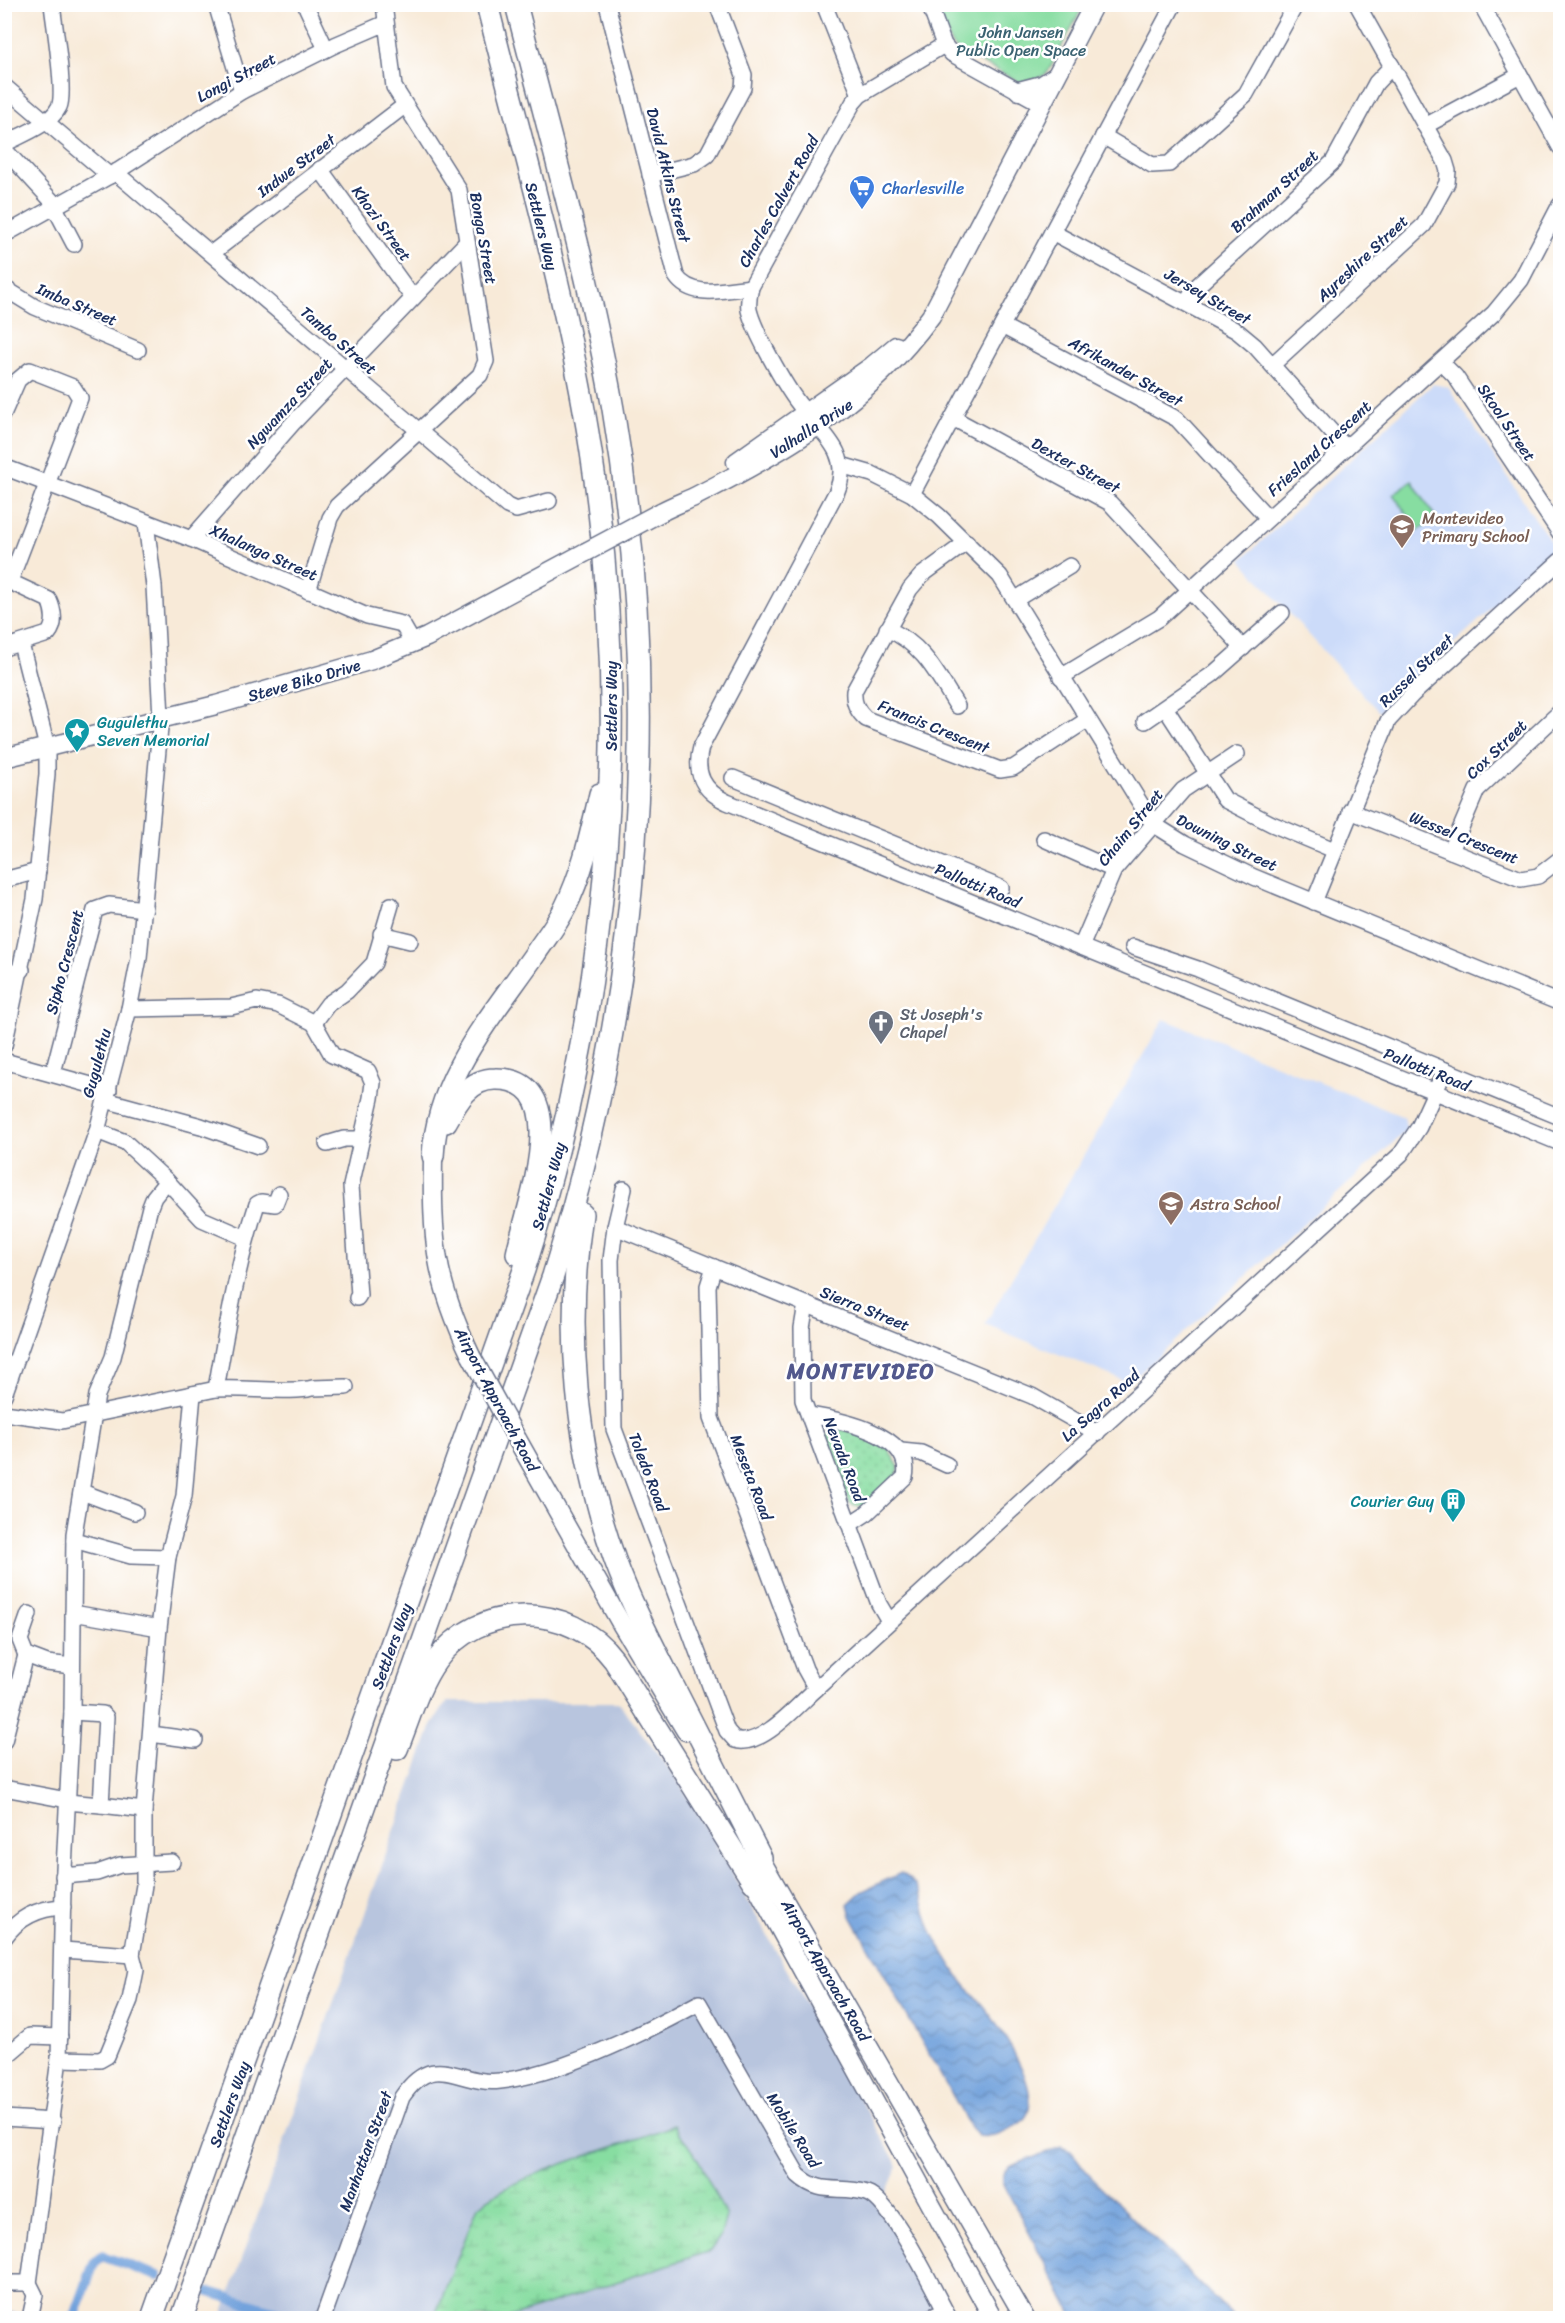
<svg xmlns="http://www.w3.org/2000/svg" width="1565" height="2323" font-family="Sriracha,sans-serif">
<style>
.built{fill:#ccdbf9}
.industrial{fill:#b8c5de}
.green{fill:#87dda1;stroke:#518680;stroke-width:1.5}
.wetland{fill:url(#wetland-marsh);stroke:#518680;stroke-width:1.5}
.park{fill:url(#park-dots);stroke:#518680;stroke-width:1.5}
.water{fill:url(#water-waves);stroke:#46689d;stroke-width:1.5}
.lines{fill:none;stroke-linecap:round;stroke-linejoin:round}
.stream{stroke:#72a2dc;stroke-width:3}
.canal{stroke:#72a2dc;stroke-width:10}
.minor-casing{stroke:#687089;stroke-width:18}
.major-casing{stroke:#687089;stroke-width:21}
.highway-casing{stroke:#687089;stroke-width:24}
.minor{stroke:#fff;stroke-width:15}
.major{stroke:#fff;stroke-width:18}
.highway{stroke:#fff;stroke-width:21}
.major-bridge-casing{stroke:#687089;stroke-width:21;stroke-linecap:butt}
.major-bridge{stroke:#fff;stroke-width:18}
.labels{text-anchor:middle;stroke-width:5;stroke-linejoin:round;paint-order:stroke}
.park-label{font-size:16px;fill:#3b6372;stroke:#fff}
.street-label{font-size:16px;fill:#1b2f5e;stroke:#fff}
.shop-label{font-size:16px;fill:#366cbe;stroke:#fff;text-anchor:start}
.education-label{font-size:16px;fill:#785e54;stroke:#fff;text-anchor:start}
.culture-label{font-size:16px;fill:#0d838f;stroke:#fff;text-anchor:start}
.worship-label{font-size:16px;fill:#5b616d;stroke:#fff;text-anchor:start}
.district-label{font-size:22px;font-weight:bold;letter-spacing:1.5px;fill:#52588d;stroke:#fff}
</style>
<defs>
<pattern id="wetland-marsh" width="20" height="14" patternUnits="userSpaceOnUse" patternTransform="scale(1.5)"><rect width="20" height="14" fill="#87dda1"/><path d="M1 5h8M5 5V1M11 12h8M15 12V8" fill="none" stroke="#74be8d"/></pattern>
<pattern id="park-dots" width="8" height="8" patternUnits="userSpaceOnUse" patternTransform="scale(1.5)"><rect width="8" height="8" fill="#87dda1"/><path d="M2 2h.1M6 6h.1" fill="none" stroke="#74be8d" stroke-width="1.8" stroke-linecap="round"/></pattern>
<pattern id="water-waves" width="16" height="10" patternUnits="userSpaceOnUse" patternTransform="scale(1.5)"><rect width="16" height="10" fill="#72a2dc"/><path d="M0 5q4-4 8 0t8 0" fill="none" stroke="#5d84b6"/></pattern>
</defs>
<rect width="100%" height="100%" fill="#fff"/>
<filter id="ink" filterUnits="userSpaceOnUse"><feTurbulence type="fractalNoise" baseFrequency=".0167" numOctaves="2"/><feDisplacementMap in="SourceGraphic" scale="12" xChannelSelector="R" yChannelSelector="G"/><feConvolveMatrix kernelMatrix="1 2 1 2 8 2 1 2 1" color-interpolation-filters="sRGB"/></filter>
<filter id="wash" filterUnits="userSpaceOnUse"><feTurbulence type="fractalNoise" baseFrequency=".008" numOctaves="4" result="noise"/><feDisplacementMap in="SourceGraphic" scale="24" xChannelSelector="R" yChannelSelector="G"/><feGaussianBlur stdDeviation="1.35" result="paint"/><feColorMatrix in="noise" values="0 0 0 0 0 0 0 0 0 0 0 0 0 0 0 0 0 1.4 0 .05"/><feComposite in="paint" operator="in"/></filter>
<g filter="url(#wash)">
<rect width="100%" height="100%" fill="#f8ead8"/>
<g class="built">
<polygon points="1433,384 1448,387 1552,544 1550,555 1379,712 1241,560"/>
<polygon points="1164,1019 1404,1117 1407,1130 1129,1383 985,1324"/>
</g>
<polygon class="industrial" points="447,1702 618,1702 677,1779 701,1818 898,2166 882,2203 947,2318 221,2318 432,1725"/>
<g class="green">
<polygon points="936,5 1084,5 1048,72 1043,76 1022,83 960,52 951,44"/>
<polygon points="1412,481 1436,518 1418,531 1393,494"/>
</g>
<path class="wetland" d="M674 2125 699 2161 726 2216 721 2235 710 2251 507 2318H434L478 2206C532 2166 612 2151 674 2125Z"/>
<polygon class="park" points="839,1427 888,1448 899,1467 896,1476 863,1506 854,1506 849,1502 826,1439 829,1430"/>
<g class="water">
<path d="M901 1873C926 1887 921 1909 932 1931 938 1945 947 1958 955 1971 967 1990 985 2005 997 2025 1013 2049 1052 2111 1013 2127 1001 2133 992 2138 978 2136L966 2120 851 1916 848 1904 861 1892Z"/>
<polygon points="1061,2147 1071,2151 1090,2176 1235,2318 1074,2318 1003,2183 1003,2174 1009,2167"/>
</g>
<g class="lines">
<polyline class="stream" points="4,2313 21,2315"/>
<g class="canal">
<polyline points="203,2290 296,2318"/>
<polyline points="71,2318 75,2316 94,2263 102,2256 158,2276"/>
</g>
</g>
</g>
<g filter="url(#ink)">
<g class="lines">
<defs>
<g id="minor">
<polyline points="216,4 242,91"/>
<polyline points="305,4 326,49"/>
<path d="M607 4 676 276C692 300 727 289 751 287"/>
<polyline points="824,4 860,95"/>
<polyline points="929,4 944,45 952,54 1042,104"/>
<polyline points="1481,4 1560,147"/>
<path d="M944 45 860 95 853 103 751 287C749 295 748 302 749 310 754 331 785 386 799 404 819 431 853 452 837 491L701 747C694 773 703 791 727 802L1560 1143"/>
<polyline points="4,86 110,176"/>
<polyline points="1425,126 1520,75"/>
<polyline points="1103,136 1152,165 1169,164 1246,94 1296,4"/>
<path d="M4 144C21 135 50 125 59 107 66 93 54 24 52 4"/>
<polyline points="4,149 51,200 74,244"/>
<polyline points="320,169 413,298"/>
<polyline points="115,172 507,506 516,510 549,501"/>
<polyline points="650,175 694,164 707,155 743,88 744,75 717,4"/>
<polyline points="1052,232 1237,331 1255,346 1346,448"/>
<polyline points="4,235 113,174 242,91 335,45 386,23"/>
<polyline points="212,253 404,106"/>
<polyline points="4,288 35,307 138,350"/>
<polyline points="1187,302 1195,288 1333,162 1376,83 1392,66"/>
<polyline points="1002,326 1177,419 1268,518"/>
<polyline points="1441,362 1455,376 1560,533"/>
<polyline points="1272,365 1424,225 1447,183 1448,171 1445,161 1357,4"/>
<polyline points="4,412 18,380 30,370 73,387 80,398 10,581"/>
<polyline points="953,418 1110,503 1243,648"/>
<polyline points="841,465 872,474 912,494 939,516 1000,576 1153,824 1185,844 1254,877 1560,1003"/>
<polyline points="4,467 191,539 367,616 402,624 413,643"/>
<polyline points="912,494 1174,4"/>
<polyline points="191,539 293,423 467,242"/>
<path d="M967 542 922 575 910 589 854 691C853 703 857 711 866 719L1000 770 1013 768 1087 720"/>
<path d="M4 579 49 600C54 611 56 625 48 634L4 648"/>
<polyline points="308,591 330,518 337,506 480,375 486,361 459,190 394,87 384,4"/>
<polyline points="1016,599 1070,566"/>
<path d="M887 629C923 644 937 674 957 706"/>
<polyline points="1061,677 1159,618 1494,313 1521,280 1560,205"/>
<polyline points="1166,709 1225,800 1272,824 1334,850"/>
<polyline points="1145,721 1213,674 1282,613"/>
<polyline points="733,778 1001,888"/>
<polyline points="1350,811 1521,879 1538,876 1560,859"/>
<polyline points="1044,839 1114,870"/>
<polyline points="1451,851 1477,790 1560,712"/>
<polyline points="4,880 38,871"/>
<polyline points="1314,902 1388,721 1413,694 1560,561"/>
<polyline points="381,934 410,941"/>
<polyline points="1081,947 1114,870 1183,790 1237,754"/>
<polyline points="1133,947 1198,969 1560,1117"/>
<polyline points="4,975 22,970"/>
<polyline points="129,1009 231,1007 257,1001 278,1005 314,1023 332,1055 368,1071 373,1083 371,1098 351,1186 359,1295 357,1298"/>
<polyline points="314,1023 328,1004 347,991 374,963 391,905"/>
<polyline points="4,1046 35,899 47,774 47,747 21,644"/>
<polyline points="4,1061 109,1090"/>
<polyline points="53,1073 95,910 109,905 145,909"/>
<polyline points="105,1100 201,1126 258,1146"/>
<polyline points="97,1131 125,1142 167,1181 202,1219 246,1238"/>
<polyline points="327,1144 344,1139 360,1139"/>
<path d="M624 1189 615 1227 611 1260 614 1429 727 1731 735 1740C760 1749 798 1705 816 1689L1401 1154 1419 1127 1445 1070"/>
<polyline points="615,1227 1032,1396 1097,1433"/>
<polyline points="714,1267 708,1286 711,1418 805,1669 816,1689"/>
<polyline points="806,1304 802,1328 803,1400 879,1604 889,1621"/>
<polyline points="312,1388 346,1387"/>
<path d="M216 1389C227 1327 237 1265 257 1204L261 1202 275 1204 279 1194"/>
<polyline points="4,1395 97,1131 129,1009 139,958 161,717 154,586 146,523"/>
<path d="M4 1413 62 1421 216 1389C247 1387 277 1393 308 1389"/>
<path d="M809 1415C840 1420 914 1434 905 1477L867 1513 850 1524"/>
<polyline points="901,1451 921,1453 947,1465"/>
<polyline points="82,1492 135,1512"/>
<polyline points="74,1540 131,1556 168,1557"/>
<polyline points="73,1613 159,1628"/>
<polyline points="26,1655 20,1640 29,1614"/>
<polyline points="151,1734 195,1740"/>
<polyline points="4,1741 26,1655 47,1663 72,1666"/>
<polyline points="4,1788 67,1800"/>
<polyline points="67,1802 101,1805 106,1717 103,1714 72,1712"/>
<polyline points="101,1805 144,1810"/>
<polyline points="63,1876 97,1873 120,1865 172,1862"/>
<path d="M4 1938C18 1918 38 1908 63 1907"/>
<polyline points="63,1950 132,1955"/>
<polyline points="10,2053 30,2036 60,2037"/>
<polyline points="59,2059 100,2060 107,2056 130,2000 136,1970 132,1955 144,1885 144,1810 159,1628 168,1557 184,1496 193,1394"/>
<polyline points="4,2118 53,2121"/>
<polyline points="4,2283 29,2283 59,2059 63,1889 72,1712 74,1534 97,1395 113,1357 150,1207 154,1197 167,1181"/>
<polyline points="29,2283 35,2295 30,2318"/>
<path d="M323 2318 402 2097C435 2048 458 2086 500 2081 562 2074 644 2033 699 2003L798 2175C822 2197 840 2184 867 2193 892 2201 935 2293 949 2318"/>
<polyline points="929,2318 945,2311"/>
</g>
<g id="major">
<polyline points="1019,91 1042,85 1056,76"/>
<polyline points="736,462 872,366 896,346"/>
<path d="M661 512C672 506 683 502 694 497 789 449 867 403 931 316L1094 4"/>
<polyline points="4,758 216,705 372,660 427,637 586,552"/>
<path d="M433 1156C432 1240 434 1278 471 1356"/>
<polyline points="517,1439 622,1625 686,1731"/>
<polyline points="754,1848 1025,2318"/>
<polyline points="747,1869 993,2318"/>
</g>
<g id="highway">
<path d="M446 1122C457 1102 469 1079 495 1079 578 1077 525 1212 517 1254"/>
<path d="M433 1156C437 1077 492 1016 535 954 545 939 557 924 565 908 583 872 591 833 600 794"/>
<path d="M582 1214C565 1330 575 1449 615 1560 631 1604 653 1645 674 1687 703 1744 732 1801 761 1858"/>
<path d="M397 1749C409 1720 418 1686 436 1661 479 1601 570 1601 614 1660L753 1882"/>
<path d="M152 2318 524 1270C609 1007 633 726 591 452 568 301 524 153 487 4"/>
<path d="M182 2318 553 1276C641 995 663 699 613 409 589 273 550 139 516 4"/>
</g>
</defs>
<use href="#minor" class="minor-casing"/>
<use href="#major" class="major-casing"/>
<use href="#highway" class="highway-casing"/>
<use href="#minor" class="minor"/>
<use href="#major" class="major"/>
<use href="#highway" class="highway"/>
<defs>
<g id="major-bridge">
<polyline points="586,552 661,512"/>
<polyline points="471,1356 517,1439"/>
</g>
</defs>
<use href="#major-bridge" class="major-bridge-casing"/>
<use href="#major-bridge" class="major-bridge"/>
</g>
</g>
<defs>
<symbol id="supermarket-pin" viewBox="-11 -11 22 30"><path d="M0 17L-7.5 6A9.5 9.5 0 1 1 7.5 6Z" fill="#3f7fe0" stroke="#fff"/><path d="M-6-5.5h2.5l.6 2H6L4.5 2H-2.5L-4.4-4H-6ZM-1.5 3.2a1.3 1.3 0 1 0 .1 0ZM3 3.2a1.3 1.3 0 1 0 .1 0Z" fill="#fff"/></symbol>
<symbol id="school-pin" viewBox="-11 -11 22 30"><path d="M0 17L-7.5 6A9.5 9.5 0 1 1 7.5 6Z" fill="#8d6e63" stroke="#fff"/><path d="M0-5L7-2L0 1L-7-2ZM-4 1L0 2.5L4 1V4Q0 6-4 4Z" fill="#fff"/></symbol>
<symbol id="sight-pin" viewBox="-11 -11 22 30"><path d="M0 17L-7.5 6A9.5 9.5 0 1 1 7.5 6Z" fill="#0f9aa8" stroke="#fff"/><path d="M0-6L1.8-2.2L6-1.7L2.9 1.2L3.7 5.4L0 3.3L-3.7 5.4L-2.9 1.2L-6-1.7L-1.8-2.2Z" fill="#fff"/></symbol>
<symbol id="church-pin" viewBox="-11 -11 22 30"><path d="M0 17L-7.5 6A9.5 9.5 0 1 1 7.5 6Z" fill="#6b7280" stroke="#fff"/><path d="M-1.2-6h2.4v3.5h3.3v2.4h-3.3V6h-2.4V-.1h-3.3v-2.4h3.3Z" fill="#fff"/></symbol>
<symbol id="building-pin" viewBox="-11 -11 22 30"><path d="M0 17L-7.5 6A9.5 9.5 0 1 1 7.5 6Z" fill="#0f9aa8" stroke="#fff"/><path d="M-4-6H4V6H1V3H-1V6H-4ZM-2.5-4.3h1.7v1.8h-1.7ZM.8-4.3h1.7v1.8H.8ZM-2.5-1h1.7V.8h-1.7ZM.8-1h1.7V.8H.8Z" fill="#fff"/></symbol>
</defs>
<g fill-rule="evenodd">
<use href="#supermarket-pin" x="847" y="173" width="30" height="40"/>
<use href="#school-pin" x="1387" y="512" width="30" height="40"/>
<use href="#sight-pin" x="62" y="716" width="30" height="40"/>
<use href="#church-pin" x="866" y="1008" width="30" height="40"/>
<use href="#school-pin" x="1156" y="1189" width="30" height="40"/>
<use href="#building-pin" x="1438" y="1486" width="30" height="40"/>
</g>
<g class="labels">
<g class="park-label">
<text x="1021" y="38">John Jansen<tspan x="1021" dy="18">Public Open Space</tspan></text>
</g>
<g class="street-label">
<text transform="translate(236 77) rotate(-28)" y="6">Longi Street</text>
<text transform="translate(296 165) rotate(-37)" y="6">Indwe Street</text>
<text transform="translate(669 175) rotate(76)" y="6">David Atkins Street</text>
<text transform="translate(1274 191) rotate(-43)" y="6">Brahman Street</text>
<text transform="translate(778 201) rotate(-61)" y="6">Charles Calvert Road</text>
<text transform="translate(382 223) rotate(54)" y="6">Khozi Street</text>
<text transform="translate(542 226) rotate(76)" y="6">Settlers Way</text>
<text transform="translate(484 238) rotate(80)" y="6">Bonga Street</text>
<text transform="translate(1362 258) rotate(-43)" y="6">Ayreshire Street</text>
<text transform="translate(1208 296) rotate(30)" y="6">Jersey Street</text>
<text transform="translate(77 304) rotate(23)" y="6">Imba Street</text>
<text transform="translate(339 340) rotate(41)" y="6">Tambo Street</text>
<text transform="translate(1126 371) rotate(29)" y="6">Afrikander Street</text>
<text transform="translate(289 403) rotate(-47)" y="6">Ngwamza Street</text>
<text transform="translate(1507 422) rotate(56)" y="6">Skool Street</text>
<text transform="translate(811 428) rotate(-33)" y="6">Valhalla Drive</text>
<text transform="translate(1319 448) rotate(-42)" y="6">Friesland Crescent</text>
<text transform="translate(1076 465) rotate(29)" y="6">Dexter Street</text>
<text transform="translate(264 552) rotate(24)" y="6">Xhalanga Street</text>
<text transform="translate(1416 670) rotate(-44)" y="6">Russel Street</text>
<text transform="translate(304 680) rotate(-16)" y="6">Steve Biko Drive</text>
<text transform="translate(611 706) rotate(-90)" y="6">Settlers Way</text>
<text transform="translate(934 726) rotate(22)" y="6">Francis Crescent</text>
<text transform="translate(1496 749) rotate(-44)" y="6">Cox Street</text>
<text transform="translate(1130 827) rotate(-51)" y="6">Chaim Street</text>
<text transform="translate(1464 837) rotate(22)" y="6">Wessel Crescent</text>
<text transform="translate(1227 842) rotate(26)" y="6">Downing Street</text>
<text transform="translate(978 885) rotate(23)" y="6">Pallotti Road</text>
<text transform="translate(64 962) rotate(-75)" y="6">Sipho Crescent</text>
<text transform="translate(96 1063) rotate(-75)" y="6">Gugulethu</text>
<text transform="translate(1427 1069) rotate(22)" y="6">Pallotti Road</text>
<text transform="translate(548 1186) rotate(-75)" y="6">Settlers Way</text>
<text transform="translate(865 1308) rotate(22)" y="6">Sierra Street</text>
<text transform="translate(497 1399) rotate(62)" y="6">Airport Approach Road</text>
<text transform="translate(1100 1405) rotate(-42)" y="6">La Sagra Road</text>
<text transform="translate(845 1459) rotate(69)" y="6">Nevada Road</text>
<text transform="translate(649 1472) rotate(69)" y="6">Toledo Road</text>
<text transform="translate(752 1477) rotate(69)" y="6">Meseta Road</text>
<text transform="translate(391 1646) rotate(-70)" y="6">Settlers Way</text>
<text transform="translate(826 1970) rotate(60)" y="6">Airport Approach Road</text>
<text transform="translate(229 2104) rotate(-70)" y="6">Settlers Way</text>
<text transform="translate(794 2130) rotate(58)" y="6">Mobile Road</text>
<text transform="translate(365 2151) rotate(-70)" y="6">Manhattan Street</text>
</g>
<g class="shop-label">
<text x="882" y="194">Charlesville</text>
</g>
<g class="education-label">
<text x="1422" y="524">Montevideo<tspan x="1422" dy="18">Primary School</tspan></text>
<text x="1190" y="1210">Astra School</text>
</g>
<g class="culture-label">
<text x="97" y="728">Gugulethu<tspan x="97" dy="18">Seven Memorial</tspan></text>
<text x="1434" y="1507" text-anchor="end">Courier Guy</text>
</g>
<g class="worship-label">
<text x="900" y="1020">St Joseph's<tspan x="900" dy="18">Chapel</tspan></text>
</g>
<g class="district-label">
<text x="861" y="1379">MONTEVIDEO</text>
</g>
</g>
<rect width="1565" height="2323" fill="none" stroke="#fff" stroke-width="24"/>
</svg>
